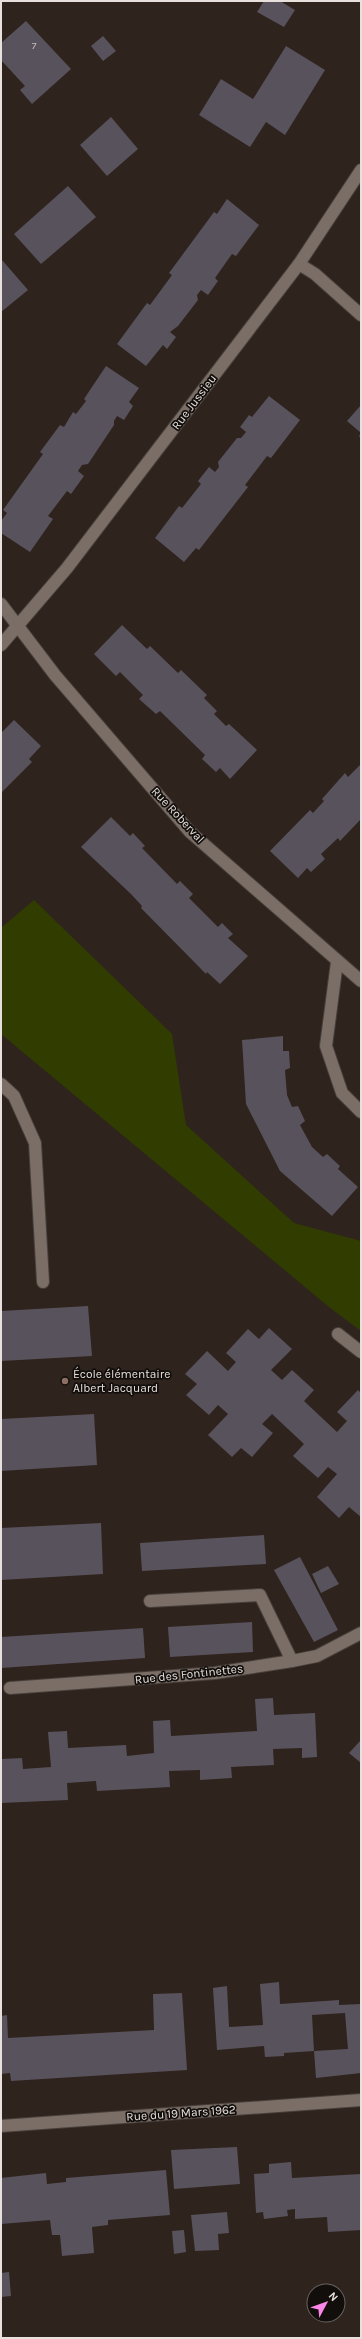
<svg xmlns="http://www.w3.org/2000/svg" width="362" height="2339" font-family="Karla,sans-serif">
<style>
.green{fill:#313d00}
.building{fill:#58525c}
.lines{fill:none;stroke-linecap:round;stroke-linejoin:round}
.lane-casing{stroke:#483f3a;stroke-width:14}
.street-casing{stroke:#483f3a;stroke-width:14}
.lane{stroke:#7a6e67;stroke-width:12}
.street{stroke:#7a6e67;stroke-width:12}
.education-dot{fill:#8d6e63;stroke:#120e0b;stroke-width:1.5}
.labels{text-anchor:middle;stroke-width:3.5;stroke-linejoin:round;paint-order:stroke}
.number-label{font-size:10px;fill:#c3bcbc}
.street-label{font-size:12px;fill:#e7e0dc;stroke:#120e0b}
.poi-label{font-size:12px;fill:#e7e0dc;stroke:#120e0b;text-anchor:start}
</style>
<rect width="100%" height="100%" fill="#2e231d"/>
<polygon class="green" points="34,900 172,1034 186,1125 294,1223 361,1241 361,1331 329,1307 1,1034 1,928"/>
<g class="building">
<polygon points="264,1 280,1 295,10 284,27 257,12"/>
<polygon points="26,21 71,69 32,104 20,90 25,86 1,60 1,43"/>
<polygon points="103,36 116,51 103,61 91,46"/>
<polygon points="286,46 325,70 285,135 266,122 250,147 199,115 221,79 253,99"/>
<polygon points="111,117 138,149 107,176 80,145"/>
<polygon points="68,186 96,217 41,264 14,234"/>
<polygon points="227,199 259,225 236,256 232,254 215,278 218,281 208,295 201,290 197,295 198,300 178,326 170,332 176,337 167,349 163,345 146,366 117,344 147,303 150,305 172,275 169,273 214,212 217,214"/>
<polygon points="2,260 28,290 1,312 1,261"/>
<polygon points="106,366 139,388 129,402 133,406 124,420 117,416 114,421 114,425 88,464 82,465 78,471 84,476 71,494 67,491 48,516 53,519 30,552 1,533 1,521 7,513 3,510 43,454 40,452 60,425 64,427 73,412 76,414 86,401 84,399"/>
<polygon points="269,396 300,420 271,458 267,456 245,485 248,487 199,550 196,548 184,562 155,538 179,506 182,508 201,484 198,481 209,467 215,472 219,467 218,462 237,438 241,438 246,432 240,427 249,415 252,417"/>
<polygon points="361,405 361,439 359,436 361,433 347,421"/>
<polygon points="122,625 147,649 150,646 178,673 181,670 207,695 204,698 217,711 214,714 226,726 229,724 257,750 230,779 220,768 216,772 202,759 205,755 160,711 156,714 139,699 143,695 120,672 116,676 94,654"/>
<polygon points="14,720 41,746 29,759 32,762 1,793 1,733"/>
<polygon points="361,764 361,819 340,841 338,838 321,854 325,859 311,872 307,868 298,878 270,851 310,810 313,813 324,801 322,799 345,773 348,777"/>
<polygon points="111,817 130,836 133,833 145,846 142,848 177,884 180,881 193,894 189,898 218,927 222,923 233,934 228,938 248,956 220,984 207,972 206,974 141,908 142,906 131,894 81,847"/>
<polygon points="283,1036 283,1051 289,1051 290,1068 285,1070 287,1095 292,1107 298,1106 305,1121 300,1125 312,1147 323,1157 327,1154 340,1166 338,1169 358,1187 332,1216 280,1171 246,1104 242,1040"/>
<polygon points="88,1306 92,1356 1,1361 1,1311"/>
<polygon points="269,1328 292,1349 271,1370 282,1380 292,1370 314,1390 304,1401 337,1432 347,1421 337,1412 358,1390 361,1393 361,1517 349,1507 339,1518 317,1497 337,1474 328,1467 318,1478 293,1456 304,1444 272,1414 262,1424 273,1433 252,1457 241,1448 232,1457 208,1435 228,1414 218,1405 209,1415 186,1395 197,1384 185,1374 207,1351 228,1371 236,1362 226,1353 248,1329 259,1339"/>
<polygon points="94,1414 97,1465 1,1471 1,1419"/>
<polygon points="101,1523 103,1574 1,1580 1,1528"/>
<polygon points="264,1535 266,1564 142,1571 140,1543"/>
<polygon points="300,1557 338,1630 314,1642 274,1570"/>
<polygon points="328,1566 339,1584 321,1593 312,1574"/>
<polygon points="252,1622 253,1652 170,1657 168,1627"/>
<polygon points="143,1628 145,1658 1,1668 1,1637"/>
<polygon points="273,1698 274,1715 315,1713 317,1757 302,1758 302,1748 273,1749 274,1765 231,1767 232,1778 200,1780 200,1770 169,1771 170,1787 97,1791 96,1781 67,1783 68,1800 1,1803 1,1759 22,1758 23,1769 51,1767 48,1732 67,1731 68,1748 126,1745 127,1756 154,1753 153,1721 170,1720 171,1736 257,1731 255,1699"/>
<polygon points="361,1740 361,1763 349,1753"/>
<polygon points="279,1982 280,2004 339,2000 339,2005 361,2004 361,2073 316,2078 314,2051 348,2049 345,2013 312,2015 314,2051 284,2053 284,2056 265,2057 264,2046 217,2050 213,1988 227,1986 229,2027 263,2025 260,1984"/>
<polygon points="182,1993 187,2070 11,2081 10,2073 1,2074 1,2016 7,2015 8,2038 154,2030 153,1994"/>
<polygon points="237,2147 240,2184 174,2189 171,2150"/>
<polygon points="291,2162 292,2178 361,2174 361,2230 328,2232 327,2217 295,2219 295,2209 287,2210 288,2216 264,2219 263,2212 256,2213 254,2174 269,2173 269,2164"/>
<polygon points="166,2170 170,2215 108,2220 108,2225 92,2227 94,2253 62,2256 60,2235 52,2235 50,2220 1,2224 1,2178 46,2173 47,2184 66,2182 66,2178"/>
<polygon points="227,2212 229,2233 218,2234 219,2250 195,2251 191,2215"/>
<polygon points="184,2230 186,2252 174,2254 172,2231"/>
<polygon points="9,2272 11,2296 1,2297 1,2273"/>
</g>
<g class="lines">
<defs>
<g id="lane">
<polyline points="337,962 326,1046 342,1093 361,1112"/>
<polyline points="1,1084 14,1096 35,1143 43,1282"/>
<polyline points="338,1334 361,1352"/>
<polyline points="150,1601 260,1595 292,1661"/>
</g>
<g id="street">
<polyline points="299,264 315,274 361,315"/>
<polyline points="1,604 55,675 190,832 361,981"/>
<polyline points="1,645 67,568 299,264 361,170"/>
<polyline points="10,1688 215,1673 292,1661 317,1656 361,1633"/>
<polyline points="1,2126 361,2100"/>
</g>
</defs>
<use href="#lane" class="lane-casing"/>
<use href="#street" class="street-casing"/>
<use href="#lane" class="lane"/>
<use href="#street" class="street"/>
</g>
<circle class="education-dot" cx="65" cy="1381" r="4"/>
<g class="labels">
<g class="number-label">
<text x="34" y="49">7</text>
</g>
<g class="street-label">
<text transform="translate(194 402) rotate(-53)" y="4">Rue Jussieu</text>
<text transform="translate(178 815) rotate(47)" y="4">Rue Roberval</text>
<text transform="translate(189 1674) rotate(-6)" y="4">Rue des Fontinettes</text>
<text transform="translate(181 2113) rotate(-4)" y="4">Rue du 19 Mars 1962</text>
</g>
<g class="poi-label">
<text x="73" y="1378">École élémentaire<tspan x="73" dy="14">Albert Jacquard</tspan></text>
</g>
</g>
<rect width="362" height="2339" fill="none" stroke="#e7e0dc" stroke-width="4"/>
<g transform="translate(326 2303) rotate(49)"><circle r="19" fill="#120e0b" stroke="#67625f"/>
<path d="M0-3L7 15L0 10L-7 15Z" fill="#fa87e7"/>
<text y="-6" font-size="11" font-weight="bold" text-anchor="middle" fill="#e7e0dc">N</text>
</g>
</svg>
